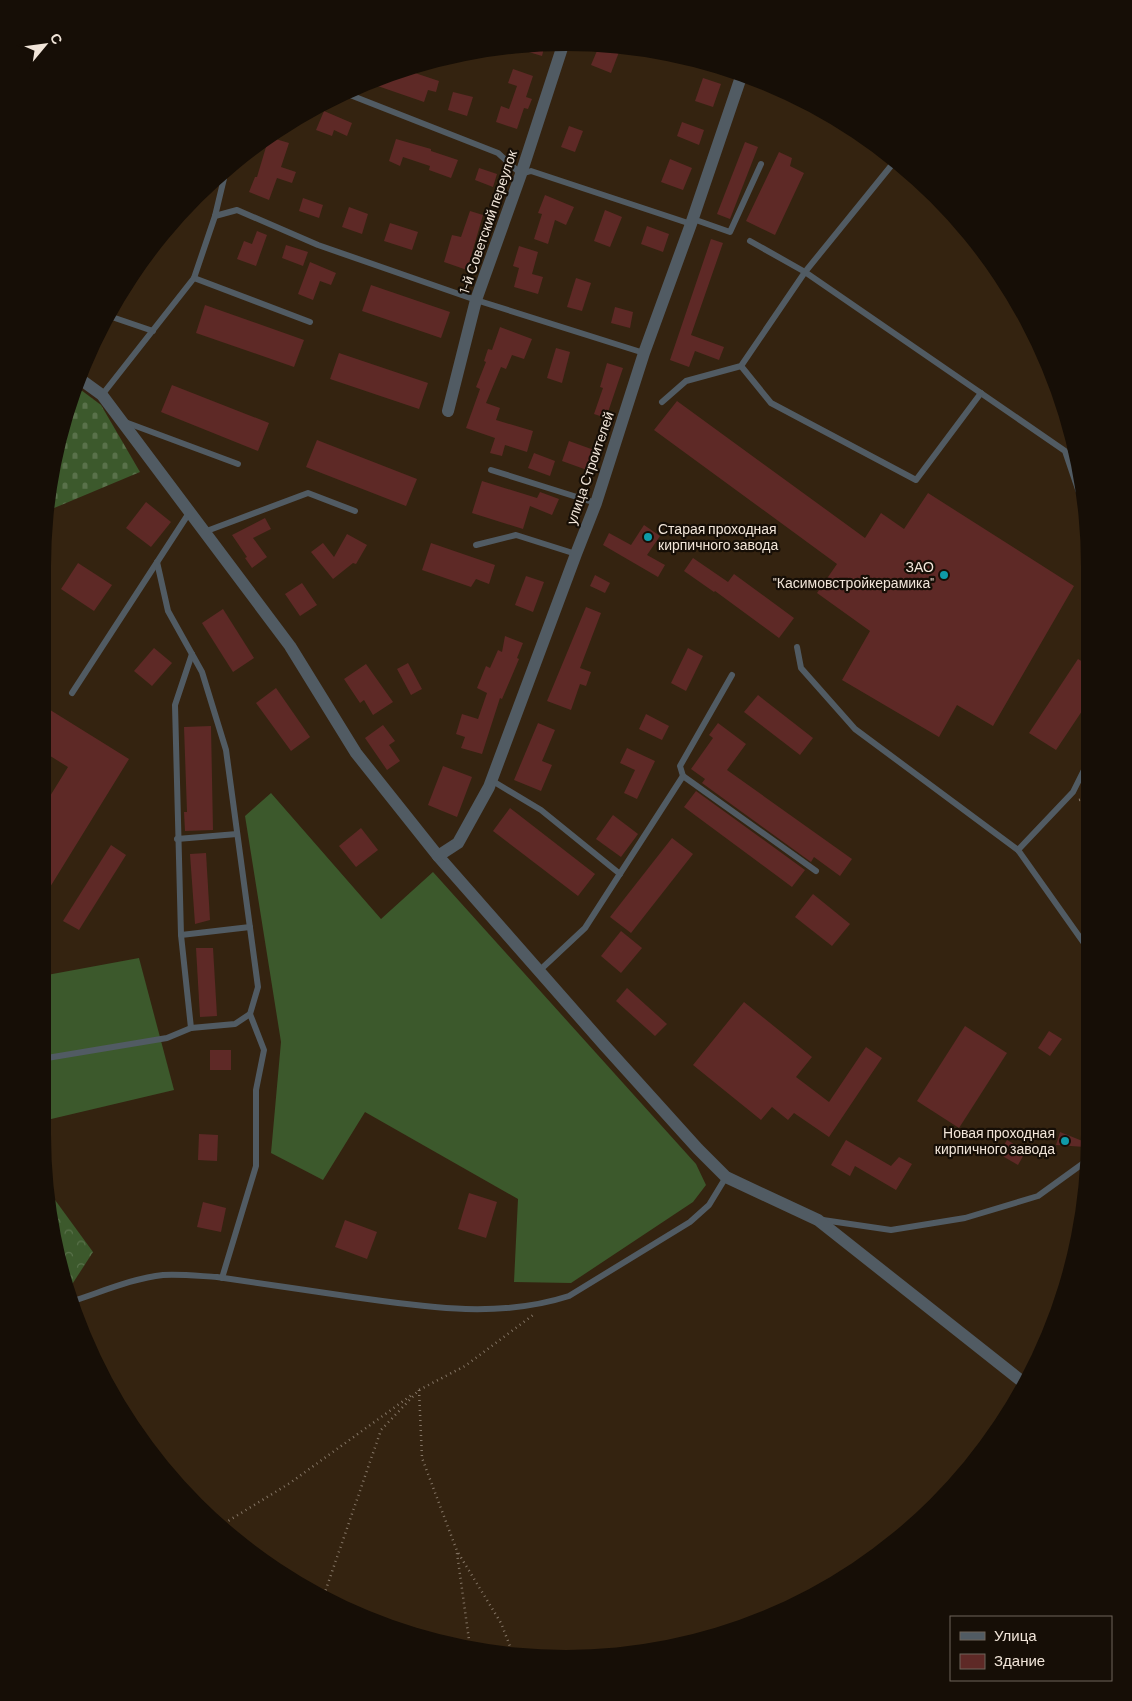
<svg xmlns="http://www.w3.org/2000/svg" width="1132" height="1701" font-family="Barlow,sans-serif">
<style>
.forest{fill:url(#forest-crowns)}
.cemetery{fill:url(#cemetery-stones)}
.garden{fill:#3c592c}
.building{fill:#5e2926}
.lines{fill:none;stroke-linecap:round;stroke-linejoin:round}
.path{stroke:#857666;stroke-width:2.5;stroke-dasharray:1 4;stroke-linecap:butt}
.lane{stroke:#515b63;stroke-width:6}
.street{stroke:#515b63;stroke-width:12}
.culture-dot{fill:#0f9aa8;stroke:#160e06;stroke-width:2}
.labels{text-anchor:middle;stroke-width:4.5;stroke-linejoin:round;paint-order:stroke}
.street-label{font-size:14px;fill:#f1e5d9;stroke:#160e06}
.poi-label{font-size:14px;fill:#f1e5d9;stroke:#160e06;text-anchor:end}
</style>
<defs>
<pattern id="forest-crowns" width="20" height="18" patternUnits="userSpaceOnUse" patternTransform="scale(1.25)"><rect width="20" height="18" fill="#3c592c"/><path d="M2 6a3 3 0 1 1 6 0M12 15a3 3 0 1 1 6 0" fill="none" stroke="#59714a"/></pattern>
<pattern id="cemetery-stones" width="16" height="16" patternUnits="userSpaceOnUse" patternTransform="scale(1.25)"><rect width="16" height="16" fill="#3c592c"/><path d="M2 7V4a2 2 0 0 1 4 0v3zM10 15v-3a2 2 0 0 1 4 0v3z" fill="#59714a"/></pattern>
</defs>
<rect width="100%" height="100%" fill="#342310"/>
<polygon class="forest" points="47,1189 93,1252 71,1286 66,1287 47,1204"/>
<path class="cemetery" d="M77 387 101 405 140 472 47 511C47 470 62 426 77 387Z"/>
<g class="garden">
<polygon points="271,793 381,919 433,872 696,1164 706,1185 693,1202 571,1283 514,1282 518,1199 365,1112 323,1180 271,1153 281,1042 245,816"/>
<polygon points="139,958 174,1090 47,1120 47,975"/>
</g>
<g class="building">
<polygon points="532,44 545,44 542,56 512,47"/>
<polygon points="599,46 605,46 619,52 611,73 591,65"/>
<polygon points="513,69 533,76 526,97 532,99 528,109 524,108 517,129 496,122 501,106 509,109 517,86 508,83"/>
<polygon points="406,70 439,81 436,92 428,90 424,102 369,83"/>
<polygon points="703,78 721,84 713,107 695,101"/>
<polygon points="453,92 473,97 467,116 448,110"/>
<polygon points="324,111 352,123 347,136 334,130 332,136 316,130"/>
<polygon points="682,122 704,130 699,145 677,136"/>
<polygon points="569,126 583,131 575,152 561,147"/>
<polygon points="269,137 289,143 281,167 296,172 292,183 277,178 269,200 249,192 255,177 257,177"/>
<polygon points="396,139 431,149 431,151 458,160 451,178 429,170 430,166 403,157 400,166 389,161"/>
<polygon points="745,142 758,147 730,219 717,214"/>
<polygon points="779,152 792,158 790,166 804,173 775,235 746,221"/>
<polygon points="670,159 692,168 683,190 661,182"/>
<polygon points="479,168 497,174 493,187 475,180"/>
<polygon points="545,195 574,207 566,225 555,220 548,244 534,239 542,214 538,213"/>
<polygon points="303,198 323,205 319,218 299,211"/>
<polygon points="349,207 368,214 362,234 342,227"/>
<polygon points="605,210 622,217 610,247 594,241"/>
<polygon points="470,211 483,215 467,270 444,262 452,235 461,237"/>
<polygon points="390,223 418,232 412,250 384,241"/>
<polygon points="647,226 669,234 663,252 641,244"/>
<polygon points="257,231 267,235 256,266 237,259 244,241 252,244"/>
<polygon points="711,239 723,243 691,335 724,347 719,360 695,351 689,367 670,360"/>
<polygon points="286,245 308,252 303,266 282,258"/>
<polygon points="519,246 538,252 532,274 543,277 538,294 514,287 519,268 513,266"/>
<polygon points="310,262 336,273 331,285 320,281 313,300 298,294"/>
<polygon points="576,278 591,283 582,311 567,307"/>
<polygon points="371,285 450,312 441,338 362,311"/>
<polygon points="205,305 304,340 294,367 196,333"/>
<polygon points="615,307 633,312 630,328 611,323"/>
<polygon points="500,327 532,339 524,359 512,355 506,369 501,367 486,403 500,408 496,420 533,431 527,452 505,445 502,456 490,453 495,438 466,428 480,389 476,387 486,362 484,361 488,349 492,350"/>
<polygon points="556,348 570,352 562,383 547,378"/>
<polygon points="339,353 428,383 419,409 330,379"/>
<polygon points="607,363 623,368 606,418 594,414 603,388 600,387"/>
<polygon points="172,385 269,423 258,451 161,412"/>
<polygon points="677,401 865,538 881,513 904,529 928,493 1074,586 993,726 957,705 939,737 842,680 870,631 817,593 837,564 654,430"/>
<polygon points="317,440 417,479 406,506 306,467"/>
<polygon points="569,441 594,450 587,470 562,461"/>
<polygon points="534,453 555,461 550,476 528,468"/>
<polygon points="482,481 537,498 540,492 559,499 552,515 530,506 523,529 472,513"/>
<polygon points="146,502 171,522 151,547 126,528"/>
<polygon points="265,518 271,529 253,538 267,557 252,568 245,558 247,557 232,535"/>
<polygon points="644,525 660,536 647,555 665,565 658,577 603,545 609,533 631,545"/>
<polygon points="347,534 367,545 356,564 353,563 333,579 311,552 323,543 334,557"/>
<polygon points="431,543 495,565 489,584 476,579 471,587 422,570"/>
<polygon points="693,558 728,582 734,574 794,618 779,638 715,591 714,592 684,571"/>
<polygon points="78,563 112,585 94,611 61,589"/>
<polygon points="595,575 610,583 605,593 590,586"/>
<polygon points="526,576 544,582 533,612 515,605"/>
<polygon points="302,583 317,605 300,616 285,594"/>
<polygon points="586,607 601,613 580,668 591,672 586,686 580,684 571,710 547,701"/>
<polygon points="223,609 254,658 233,672 202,623"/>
<polygon points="505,636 523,643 517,658 519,659 502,699 500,698 482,754 461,748 465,737 456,734 462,714 478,719 487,693 477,688 486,666 490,668 498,650 502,652"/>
<polygon points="154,648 172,663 152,686 134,671"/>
<polygon points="688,648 703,656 686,691 671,683"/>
<polygon points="1078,659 1088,665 1088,702 1056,750 1029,733"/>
<polygon points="408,663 422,689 411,695 397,669"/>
<polygon points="366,664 393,702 373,715 364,700 360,703 344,679"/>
<polygon points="276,688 310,737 291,751 256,703"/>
<polygon points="758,695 813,738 800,755 744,712"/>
<polygon points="47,708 129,759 47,892 47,801 68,767 47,754"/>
<polygon points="646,714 669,726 662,740 639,729"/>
<polygon points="538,723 555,730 542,761 552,765 541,791 514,780"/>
<polygon points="718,723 746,744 727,770 852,859 840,876 814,857 811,862 702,783 705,779 691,769 713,738 709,735"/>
<polygon points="383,725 395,741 389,745 400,761 387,770 365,738"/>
<polygon points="211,726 213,830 185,831 184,812 187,812 184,727"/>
<polygon points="627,748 655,761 637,799 624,793 635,770 620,763"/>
<polygon points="443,766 472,777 457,817 428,805"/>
<polygon points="696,791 805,870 792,887 684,807"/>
<polygon points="510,808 595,874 578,896 493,831"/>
<polygon points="613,815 638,834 621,857 596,839"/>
<polygon points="361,828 378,850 356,867 339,846"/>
<polygon points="672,838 693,854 631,933 610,917"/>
<polygon points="111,845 126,855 79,930 63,921"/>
<polygon points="206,853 210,920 195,924 190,854"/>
<polygon points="813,894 850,924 832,946 795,917"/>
<polygon points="621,931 642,948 621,973 601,956"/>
<polygon points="196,948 213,948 217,1016 200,1017"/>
<polygon points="627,988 667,1024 655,1036 616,1001"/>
<polygon points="744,1002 812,1057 796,1077 829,1102 866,1047 882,1058 829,1137 794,1113 788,1120 772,1107 761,1120 693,1065"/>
<polygon points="965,1026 1007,1053 959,1128 917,1101"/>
<polygon points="1049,1031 1062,1039 1050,1056 1038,1048"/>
<rect x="210" y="1050" width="21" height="20"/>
<polygon points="1060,1132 1085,1142 1085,1147 1056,1145"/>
<polygon points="199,1134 218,1135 217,1161 198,1160"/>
<polygon points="846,1140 891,1166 899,1157 912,1164 896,1190 855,1166 850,1176 831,1165"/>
<polygon points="1007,1140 1026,1151 1018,1165 999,1154"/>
<polygon points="469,1193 497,1202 486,1238 458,1229"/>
<polygon points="203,1202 226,1208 221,1232 197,1227"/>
<polygon points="345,1220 377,1232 367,1259 335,1247"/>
</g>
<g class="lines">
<g class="path">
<polyline points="1079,800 1087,798"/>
<polyline points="419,1390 422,1458 457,1551 501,1623 513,1654"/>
<polyline points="220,1526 290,1483 413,1394"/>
<polyline points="457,1553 470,1647"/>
<polyline points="324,1595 381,1430 419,1390 465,1366 533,1315"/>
</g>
<g class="lane">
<polyline points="345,93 498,153 521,174 531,171 691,224"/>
<polyline points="215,216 237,210 318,245 476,300 644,353"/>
<polyline points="693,219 730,232 761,164"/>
<polyline points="750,241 805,272 895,161"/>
<polyline points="194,278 215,216 226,170"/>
<polyline points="109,316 153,331"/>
<polyline points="741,366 771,403 916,480 981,393"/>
<polyline points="102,395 194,278 310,322"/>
<polyline points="662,402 686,381 741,366 805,272 1065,451 1085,510"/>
<polyline points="125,422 238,464"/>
<polyline points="491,470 596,503"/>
<polyline points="204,532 308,493 355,511"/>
<polyline points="476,545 516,535 576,554"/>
<polyline points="797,647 801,668 855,729 1018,850 1086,946"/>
<polyline points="72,693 189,513"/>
<polyline points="683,776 680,766 732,675"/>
<polyline points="491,780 541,810 620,874"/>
<polyline points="177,839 237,834"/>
<polyline points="1018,850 1073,792 1087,764"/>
<polyline points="181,935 250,927"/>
<polyline points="539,971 585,928 683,776 816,871"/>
<polyline points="191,1028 181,935 175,705 192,654"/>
<polyline points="47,1058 167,1038 191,1028 235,1024 250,1014 258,987 226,750 202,672 168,611 157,562"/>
<polyline points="823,1220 891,1230 965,1218 1038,1196 1085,1162"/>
<polyline points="222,1278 256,1166 256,1090 264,1050 250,1014"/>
<path d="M70 1302C99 1293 133 1278 163 1275 181 1274 199 1276 217 1277 262 1284 308 1290 353 1297 424 1307 498 1319 569 1296L690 1222 709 1205 726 1177"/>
</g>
<g class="street">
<polyline points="80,379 102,395 290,646 356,753 438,856 605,1046 698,1149 726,1177 818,1220 1024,1383"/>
<polyline points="448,411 476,300 521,174 563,45"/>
<polyline points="438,856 458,843 489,787 576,554 596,503 644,353 691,224 742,74"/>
</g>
</g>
<g class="culture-dot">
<circle cx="648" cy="537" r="5"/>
<circle cx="944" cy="575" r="5"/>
<circle cx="1065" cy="1141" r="5"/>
</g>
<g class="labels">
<g class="street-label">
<text transform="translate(488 222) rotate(-71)" y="5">1-й Советский переулок</text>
<text transform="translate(590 468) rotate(-71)" y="5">улица Строителей</text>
</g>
<g class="poi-label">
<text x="658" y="534" text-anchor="start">Старая проходная<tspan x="658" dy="16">кирпичного завода</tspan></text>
<text x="934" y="572">ЗАО<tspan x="934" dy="16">"Касимовстройкерамика"</tspan></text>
<text x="1055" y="1138">Новая проходная<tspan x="1055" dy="16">кирпичного завода</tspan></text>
</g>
</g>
<path d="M0 0H1132V1701H0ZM566 51H566A515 515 0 0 1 1081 566V1135A515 515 0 0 1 566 1650H566A515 515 0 0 1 51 1135V566A515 515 0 0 1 566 51Z" fill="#160e06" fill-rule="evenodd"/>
<rect x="950" y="1616" width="162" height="65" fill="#160e06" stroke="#6e645a"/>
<rect x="960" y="1632" width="25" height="8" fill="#515b63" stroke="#6e645a"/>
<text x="994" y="1641" font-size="15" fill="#f1e5d9">Улица</text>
<rect x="960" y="1654" width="25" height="15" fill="#5e2926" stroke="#6e645a"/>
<text x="994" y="1666" font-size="15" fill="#f1e5d9">Здание</text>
<g transform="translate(45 45) rotate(61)" stroke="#160e06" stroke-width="4" paint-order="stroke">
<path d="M0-4L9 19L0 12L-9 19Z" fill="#f1e5d9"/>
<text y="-8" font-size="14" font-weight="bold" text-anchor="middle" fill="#f1e5d9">С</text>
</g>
</svg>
